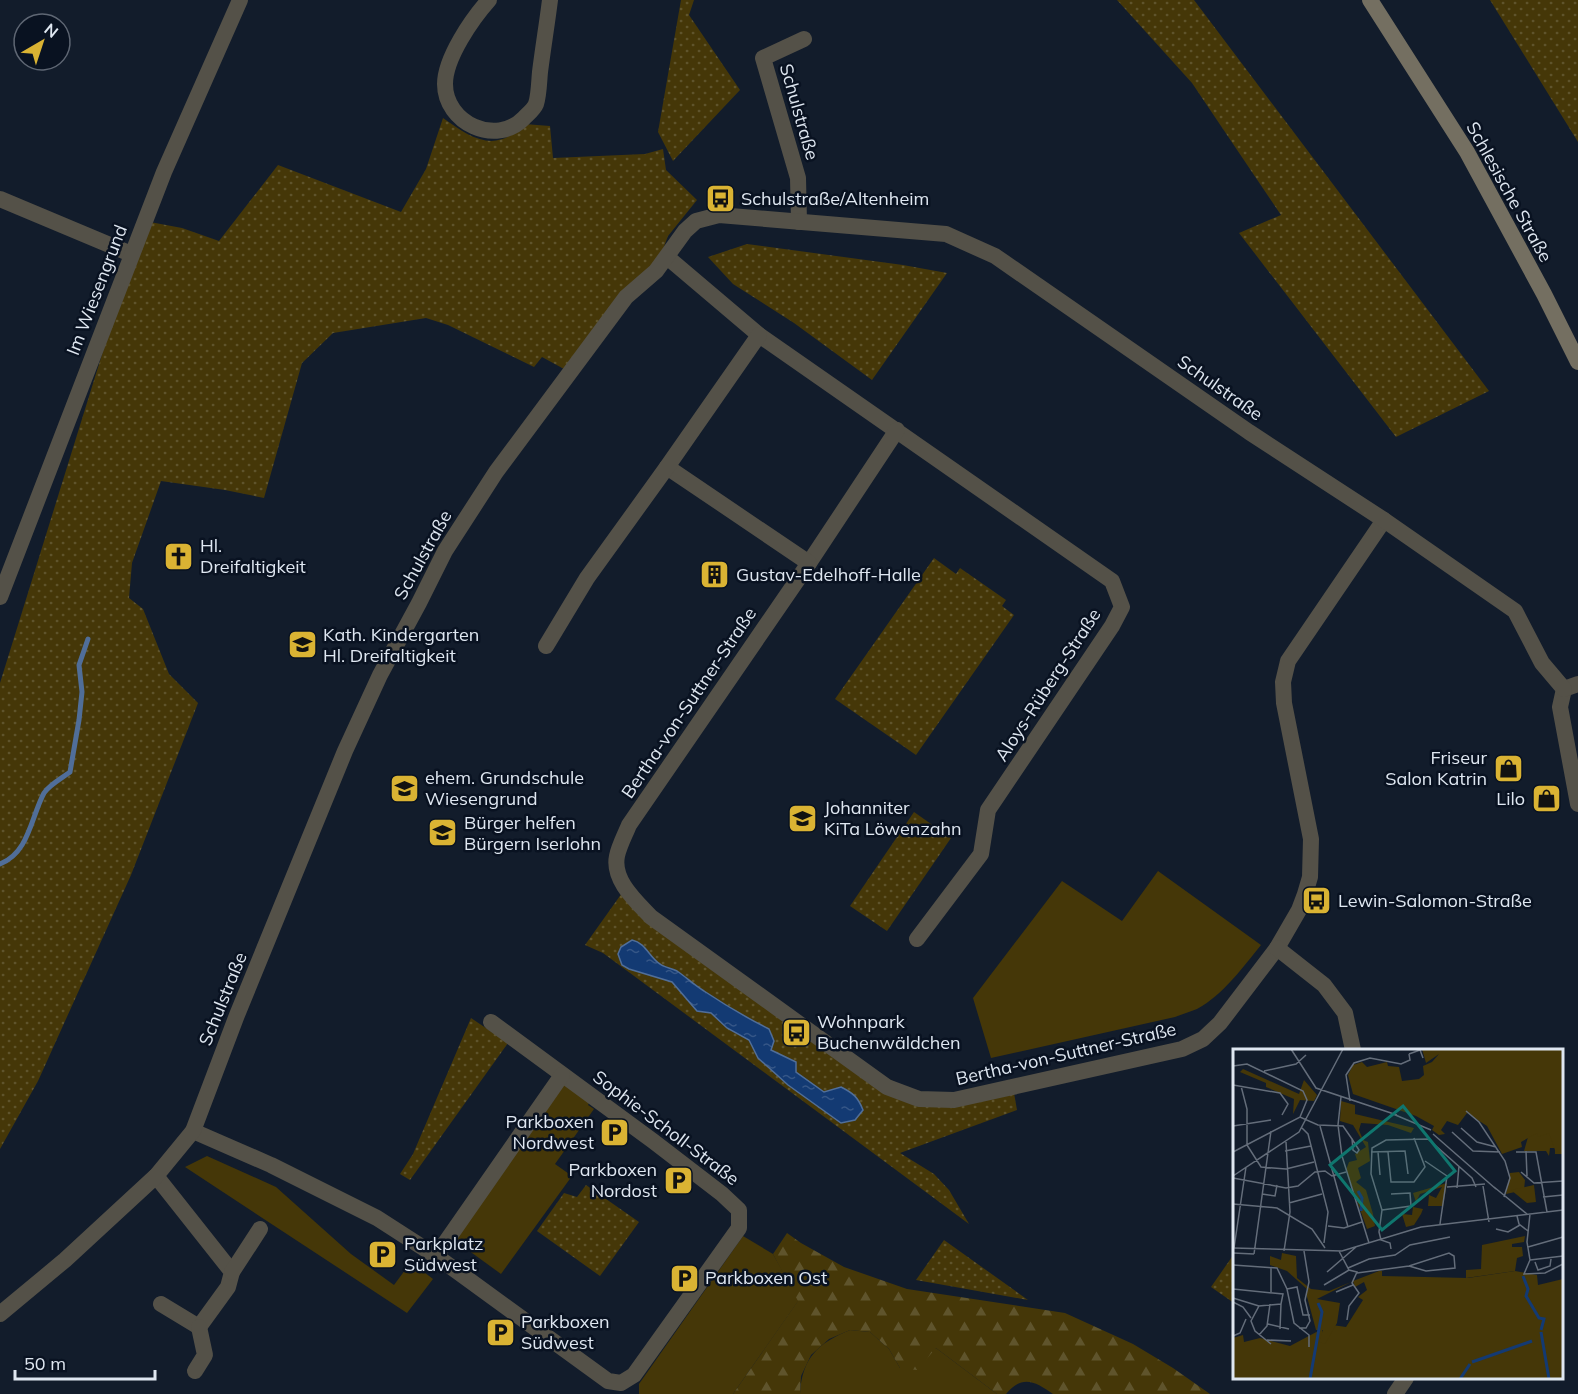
<svg xmlns="http://www.w3.org/2000/svg" width="1578" height="1394" font-family="Mulish,sans-serif">
<style>
.grass{fill:#453708}
.forest{fill:url(#forest-firs)}
.park{fill:url(#park-dots)}
.water{fill:url(#water-ripples);stroke:#506e99;stroke-width:1.5}
.lines{fill:none;stroke-linecap:round;stroke-linejoin:round}
.stream{stroke:#506e99;stroke-width:5}
.minor{stroke:#545148;stroke-width:16}
.secondary{stroke:#746f61;stroke-width:16}
.labels{text-anchor:middle;stroke-width:5;stroke-linejoin:round;paint-order:stroke}
.street-label{font-size:18px;fill:#dfe7f1;stroke:#091221}
.poi-label{font-size:18px;fill:#dfe7f1;stroke:#091221;text-anchor:start}
.inset-river{fill:none;stroke:#133a73;stroke-width:3}
.inset-road{fill:none;stroke:#646d7a;stroke-width:1.5}
.view{fill:#0f766e;fill-opacity:0.15;stroke:#0f766e;stroke-width:3}
.inset-edge{fill:none;stroke:#dfe7f1;stroke-width:3}
</style>
<defs>
<pattern id="forest-firs" width="22" height="20" patternUnits="userSpaceOnUse" patternTransform="scale(1.5)"><rect width="22" height="20" fill="#453708"/><path d="M5 1l3.5 6h-7zM16 11l3.5 6h-7z" fill="#5f542c"/></pattern>
<pattern id="park-dots" width="8" height="8" patternUnits="userSpaceOnUse" patternTransform="scale(1.5)"><rect width="8" height="8" fill="#453708"/><path d="M2 2h.1M6 6h.1" fill="none" stroke="#5f542c" stroke-width="1.8" stroke-linecap="round"/></pattern>
<pattern id="water-ripples" width="26" height="14" patternUnits="userSpaceOnUse" patternTransform="scale(1.5)"><rect width="26" height="14" fill="#133a73"/><path d="M2 4q2-2 4 0t4 0M15 11q2-2 4 0t4 0" fill="none" stroke="#355687"/></pattern>
</defs>
<rect width="100%" height="100%" fill="#121c2b"/>
<g class="grass">
<path d="M1158 871 1261 945C1243 967 1223 995 1197 1009 1190 1012 1182 1014 1175 1017L991 1058 973 998 1062 881 1122 921Z"/>
<polygon points="560,1081 590,1101 588,1105 594,1109 555,1164 572,1176 501,1274 446,1234"/>
<polygon points="207,1156 276,1187 351,1254 394,1285 411,1262 433,1279 407,1313 185,1167"/>
<polygon points="743,1236 773,1254 799,1300 733,1394 639,1394 639,1384"/>
<path d="M850 1330 870 1332 889 1349 900 1368 936 1348 997 1394H800C802 1358 818 1343 850 1330Z"/>
</g>
<path class="forest" d="M787 1233 801 1243 844 1267 907 1289 1065 1313 1133 1344 1173 1368 1210 1394H1053C1036 1382 1022 1374 1006 1394H997L936 1348 917 1370 900 1368 889 1349 870 1332 850 1330 829 1339 811 1355 801 1376 800 1394H733L798 1301 773 1254Z"/>
<g class="park">
<polygon points="681,0 694,0 689,15 740,90 673,161 658,132"/>
<polygon points="1117,0 1194,0 1489,391 1396,437 1239,233 1281,215 1192,83"/>
<polygon points="1490,0 1578,0 1578,142"/>
<path d="M443 118C472 139 496 154 524 124L550 126 553 158 645 154 663 149 666 170 697 200 668 236 660 257 564 369 542 357 534 367 448 325 426 318 333 333 302 363 264 498 225 490 161 481 132 563 129 598 143 609 169 674 198 703 131 875 38 1081 0 1149V683L122 290 150 222 182 228 219 241 278 165 401 212 426 169Z"/>
<polygon points="747,244 903,265 947,273 872,380 794,323 733,284 708,257"/>
<polygon points="934,558 956,574 960,568 1006,600 1002,606 1014,615 916,755 835,699"/>
<polygon points="914,812 951,838 887,931 850,906"/>
<polygon points="622,893 883,1076 929,1100 1014,1093 1017,1110 900,1153 934,1174 949,1190 969,1224 603,953 585,945"/>
<polygon points="471,1018 508,1043 410,1180 400,1174 413,1154"/>
<polygon points="586,1185 639,1222 600,1276 537,1231 564,1193 577,1197"/>
<polygon points="944,1240 1028,1300 916,1280"/>
<polygon points="1234,1254 1234,1303 1211,1287"/>
</g>
<path class="water" d="M632 940C646 943 649 957 660 964 665 968 672 968 677 971 686 977 694 985 704 991 725 1005 747 1018 769 1029L774 1041 771 1050 796 1062V1072L824 1092 841 1087C853 1093 858 1097 863 1110L855 1120 841 1123 788 1085 758 1058 749 1040 727 1028 711 1013 697 1011 672 982 629 969 622 965 618 954 621 947Z"/>
<g class="lines">
<path class="stream" d="M0 864C29 853 31 817 44 793 49 785 62 778 70 772L79 720 82 692 79 665 88 639"/>
<g class="minor">
<path d="M489 0C472 19 445 58 445 84 445 123 496 147 524 118 528 114 534 109 536 104 539 95 539 82 540 72 543 48 547 24 550 0"/>
<polyline points="0,199 131,254"/>
<polyline points="799,222 798,178 763,58 804,39"/>
<polyline points="667,257 759,335 1112,581 1122,607 1112,626 988,810 981,854 917,939"/>
<path d="M897 430 809 563 629 825C625 835 619 846 617 856 612 880 636 901 651 917L887 1087 919 1099 954 1100 1182 1049 1203 1039 1220 1023 1277 948 1299 910 1305 894 1310 877 1311 839 1284 703 1283 682 1288 661 1384 520"/>
<polyline points="667,467 809,563"/>
<polyline points="0,597 164,172 240,0"/>
<polyline points="546,646 587,578 667,467 759,335"/>
<polyline points="1564,689 1560,707 1578,804"/>
<polyline points="1564,689 1578,684"/>
<polyline points="1277,948 1324,985 1345,1013 1353,1050"/>
<polyline points="193,1131 271,1165 377,1218 436,1256 608,1381 621,1383 634,1375 739,1228 739,1210 722,1194 653,1141 491,1022"/>
<polyline points="156,1176 232,1272 228,1287 199,1327 161,1304"/>
<polyline points="436,1256 562,1075"/>
<polyline points="232,1272 260,1229"/>
<polyline points="0,1314 65,1260 156,1176 193,1131 237,1015 345,751 380,675 419,603 445,551 496,472 626,297 656,271 685,231 696,221 719,215 946,234 995,256 1249,432 1384,520 1515,611 1542,663 1564,689"/>
<polyline points="195,1371 205,1355 199,1327"/>
<polyline points="1395,1394 1406,1378"/>
</g>
<polyline class="secondary" points="1370,0 1467,152 1544,294 1578,362"/>
</g>
<defs>
<symbol id="bus-square" viewBox="-11 -11 22 22"><rect x="-9" y="-9" width="18" height="18" rx="4" fill="#dab333" stroke="#091221"/><path d="M-5-6H5V4H4V6H2V4H-2V6H-4V4H-5ZM-3.5-4V0h7V-4ZM-3.5 1.2v1.5H-2V1.2ZM2 1.2v1.5H3.5V1.2Z" fill="#111"/></symbol>
<symbol id="church-square" viewBox="-11 -11 22 22"><rect x="-9" y="-9" width="18" height="18" rx="4" fill="#dab333" stroke="#091221"/><path d="M-1.2-6h2.4v3.5h3.3v2.4h-3.3V6h-2.4V-.1h-3.3v-2.4h3.3Z" fill="#111"/></symbol>
<symbol id="building-square" viewBox="-11 -11 22 22"><rect x="-9" y="-9" width="18" height="18" rx="4" fill="#dab333" stroke="#091221"/><path d="M-4-6H4V6H1V3H-1V6H-4ZM-2.5-4.3h1.7v1.8h-1.7ZM.8-4.3h1.7v1.8H.8ZM-2.5-1h1.7V.8h-1.7ZM.8-1h1.7V.8H.8Z" fill="#111"/></symbol>
<symbol id="school-square" viewBox="-11 -11 22 22"><rect x="-9" y="-9" width="18" height="18" rx="4" fill="#dab333" stroke="#091221"/><path d="M0-5L7-2L0 1L-7-2ZM-4 1L0 2.5L4 1V4Q0 6-4 4Z" fill="#111"/></symbol>
<symbol id="shop-square" viewBox="-11 -11 22 22"><rect x="-9" y="-9" width="18" height="18" rx="4" fill="#dab333" stroke="#091221"/><path d="M-5-2.5h2.3a2.7 3.5 0 0 1 5.4 0H5L5.5 6h-11ZM-1.5-2.5h3a1.5 2.3 0 0 0-3 0Z" fill="#111"/></symbol>
<symbol id="parking-square" viewBox="-11 -11 22 22"><rect x="-9" y="-9" width="18" height="18" rx="4" fill="#dab333" stroke="#091221"/><path d="M-3.5-5.5H1a3.5 3.5 0 0 1 0 7H-1V5.5H-3.5ZM-1-3.4V-.6H.8a1.4 1.4 0 0 0 0-2.8Z" fill="#111"/></symbol>
</defs>
<g fill-rule="evenodd">
<use href="#bus-square" x="704" y="182" width="33" height="33"/>
<use href="#church-square" x="162" y="540" width="33" height="33"/>
<use href="#building-square" x="698" y="558" width="33" height="33"/>
<use href="#school-square" x="286" y="628" width="33" height="33"/>
<use href="#shop-square" x="1492" y="752" width="33" height="33"/>
<use href="#school-square" x="388" y="772" width="33" height="33"/>
<use href="#shop-square" x="1530" y="782" width="33" height="33"/>
<use href="#school-square" x="786" y="802" width="33" height="33"/>
<use href="#school-square" x="426" y="816" width="33" height="33"/>
<use href="#bus-square" x="1300" y="884" width="33" height="33"/>
<use href="#bus-square" x="780" y="1016" width="33" height="33"/>
<use href="#parking-square" x="598" y="1116" width="33" height="33"/>
<use href="#parking-square" x="662" y="1164" width="33" height="33"/>
<use href="#parking-square" x="366" y="1238" width="33" height="33"/>
<use href="#parking-square" x="668" y="1262" width="33" height="33"/>
<use href="#parking-square" x="484" y="1316" width="33" height="33"/>
</g>
<g class="labels">
<g class="street-label">
<text transform="translate(799 112) rotate(74)" y="6">Schulstraße</text>
<text transform="translate(1509 192) rotate(61)" y="6">Schlesische Straße</text>
<text transform="translate(97 290) rotate(-69)" y="6">Im Wiesengrund</text>
<text transform="translate(1220 388) rotate(35)" y="6">Schulstraße</text>
<text transform="translate(423 555) rotate(-61)" y="6">Schulstraße</text>
<text transform="translate(1048 685) rotate(-57)" y="6">Aloys-Rüberg-Straße</text>
<text transform="translate(689 703) rotate(-56)" y="6">Bertha-von-Suttner-Straße</text>
<text transform="translate(223 999) rotate(-68)" y="6">Schulstraße</text>
<text transform="translate(1066 1054) rotate(-13)" y="6">Bertha-von-Suttner-Straße</text>
<text transform="translate(666 1128) rotate(37)" y="6">Sophie-Scholl-Straße</text>
</g>
<g class="poi-label">
<text x="741" y="205">Schulstraße/Altenheim</text>
<text x="200" y="552">Hl.<tspan x="200" dy="21">Dreifaltigkeit</tspan></text>
<text x="736" y="581">Gustav-Edelhoff-Halle</text>
<text x="323" y="641">Kath. Kindergarten<tspan x="323" dy="21">Hl. Dreifaltigkeit</tspan></text>
<text x="1487" y="764" text-anchor="end">Friseur<tspan x="1487" dy="21">Salon Katrin</tspan></text>
<text x="425" y="784">ehem. Grundschule<tspan x="425" dy="21">Wiesengrund</tspan></text>
<text x="1525" y="805" text-anchor="end">Lilo</text>
<text x="824" y="814">Johanniter<tspan x="824" dy="21">KiTa Löwenzahn</tspan></text>
<text x="464" y="829">Bürger helfen<tspan x="464" dy="21">Bürgern Iserlohn</tspan></text>
<text x="1338" y="907">Lewin-Salomon-Straße</text>
<text x="817" y="1028">Wohnpark<tspan x="817" dy="21">Buchenwäldchen</tspan></text>
<text x="594" y="1128" text-anchor="end">Parkboxen<tspan x="594" dy="21">Nordwest</tspan></text>
<text x="657" y="1176" text-anchor="end">Parkboxen<tspan x="657" dy="21">Nordost</tspan></text>
<text x="404" y="1250">Parkplatz<tspan x="404" dy="21">Südwest</tspan></text>
<text x="705" y="1284">Parkboxen Ost</text>
<text x="521" y="1328">Parkboxen<tspan x="521" dy="21">Südwest</tspan></text>
</g>
</g>
<g transform="translate(1233 1049)">
<rect width="330" height="330" fill="#121c2b"/>
<path d="M330 41V105H322V99H317L316 107 313 102H291L297 81ZM180 158 190 160 188 165 181 176 173 178 169 165 179 166ZM292 187 291 193 279 195V198H289L290 207 284 209 282 222 233 229V221L248 220 249 196Z" fill="#453708"/>
<path d="M10 20 66 45 71 31 84 46 81 52 67 51 60 65 61 50 33 38V34L7 23ZM286 123 292 131 291 141 273 145 277 124ZM214 134 210 157H195L196 146 203 149 209 138 187 145 183 153 180 144ZM146 222H149V227L235 229 282 222 304 226 305 236 330 230V330H0V289L10 286 11 293 27 289 57 297 89 280 92 294 99 276 113 278 130 251 125 248 134 241 131 233 122 238 120 232Z" fill="#453708"/>
<path d="M189 0H330V104H323L316 84 305 88 304 84 288 93 289 98 269 105 254 77 234 64 225 76 214 72 208 81 212 85 206 86 199 81 201 77 183 67 120 45 115 26 120 16 129 13 134 18 154 13 155 17 166 18 169 32 186 30 191 26 190 17 199 13 206 5 193 14ZM108 52 122 56V65L181 79 178 84 155 76 128 74 126 81 130 91 135 93 137 112 125 119 128 129 123 133 133 141 140 165 142 177 134 180 113 121 116 113 124 111 122 105 133 98 120 76 107 72ZM301 136 303 153 294 154 278 141ZM49 204 63 207 64 229 78 240 96 242 118 233 84 250 107 254 104 274 92 295 86 293 90 281H83L73 244 75 241 54 222 37 216V207L48 211Z" fill="#453708"/>
<path class="inset-river" d="M125 142 129 149 128 162M290 227 295 240 293 247 306 269 311 270 308 281M308 283 316 330M239 313 299 292M77 330 89 263 85 254M227 330 237 315"/>
<path class="inset-road" d="M58 0 83 39 164 66M176 5 187 1 190 9M0 17 14 15 70 42 74 51 67 68M31 22 63 15 73 6M0 36 47 44 55 55 49 66M8 37 14 60V96L28 118 53 120 81 113M108 48 105 76 109 107 136 194M117 52 113 26 121 14 137 9 168 15 177 11 176 5M233 62 246 73 272 112 277 129 271 148M160 65 198 81M0 77 38 71M87 77 115 178M69 79 75 85 95 163 91 194M228 79 244 93 263 98M219 83 240 102 267 103M200 85 263 140M119 90 126 101 124 104 120 101ZM52 102 78 97M293 102 294 127M0 103 67 68 85 76 110 77 119 90M138 103 172 102 175 125M145 103 147 126M155 103 158 133H181L192 118 181 89M283 103H303L314 163M192 112 214 127 207 175M288 123 301 134 330 132M0 127 66 83 110 0M0 129 53 139 65 137 82 123 92 122 99 127 113 123M250 137 256 173M214 138 252 135M261 138 294 165M224 139 226 117M29 145 42 147 44 136M310 148 330 146M56 154 89 145M0 155 44 159 79 180 92 199M149 161 178 157 177 144 158 145M297 165 294 193 297 211 291 225 312 224 330 215M284 167 286 175 295 182M95 177 111 179 129 173M263 180 275 183 287 176M295 198 330 188M0 199 109 202 188 178 330 161M1 199 13 118M158 200 157 194 148 191 146 183 149 161 138 125 139 99 153 91 195 90 239 129 243 138M51 202 57 163 53 93M106 202 116 221 124 223 119 234 126 244 116 257 114 271M0 204 21 205M21 205 38 82M297 211 330 207M302 213 305 221 317 217 318 210M0 216 44 219 54 240 61 274 76 286V298M115 219 136 210 162 206 177 196 217 188M94 223 123 198M124 224 176 217 216 204 221 207 222 219 193 222 176 217M91 236 116 221M0 240 50 245 48 255 26 257 18 272 22 282 38 295M54 240 64 238 70 266H77M38 243V218M103 243 120 236M0 249 26 257M0 253 10 258 18 269M35 275 56 280M66 279H73L77 272 72 251 76 233 71 202M47 280 48 255M26 286 34 277 37 255M0 287 7 284 13 270M34 291 58 292"/>
<path class="view" d="M170 57 222 122 149 181 97 116Z"/>
<rect width="330" height="330" class="inset-edge"/>
</g>
<g transform="translate(42 42) rotate(39)"><circle r="28" fill="#091221" stroke="#5f6774" stroke-width="1.5"/>
<path d="M0-4.5L10 22L0 15L-10 22Z" fill="#dab333"/>
<text y="-9" font-size="16" font-weight="bold" text-anchor="middle" fill="#dfe7f1">N</text>
</g>
<path d="M15 1370v9h140v-9" fill="none" stroke="#dfe7f1" stroke-width="3"/>
<text x="24" y="1370" font-size="18" fill="#dfe7f1" stroke="#091221" stroke-width="4.5" paint-order="stroke">50 m</text>
</svg>
